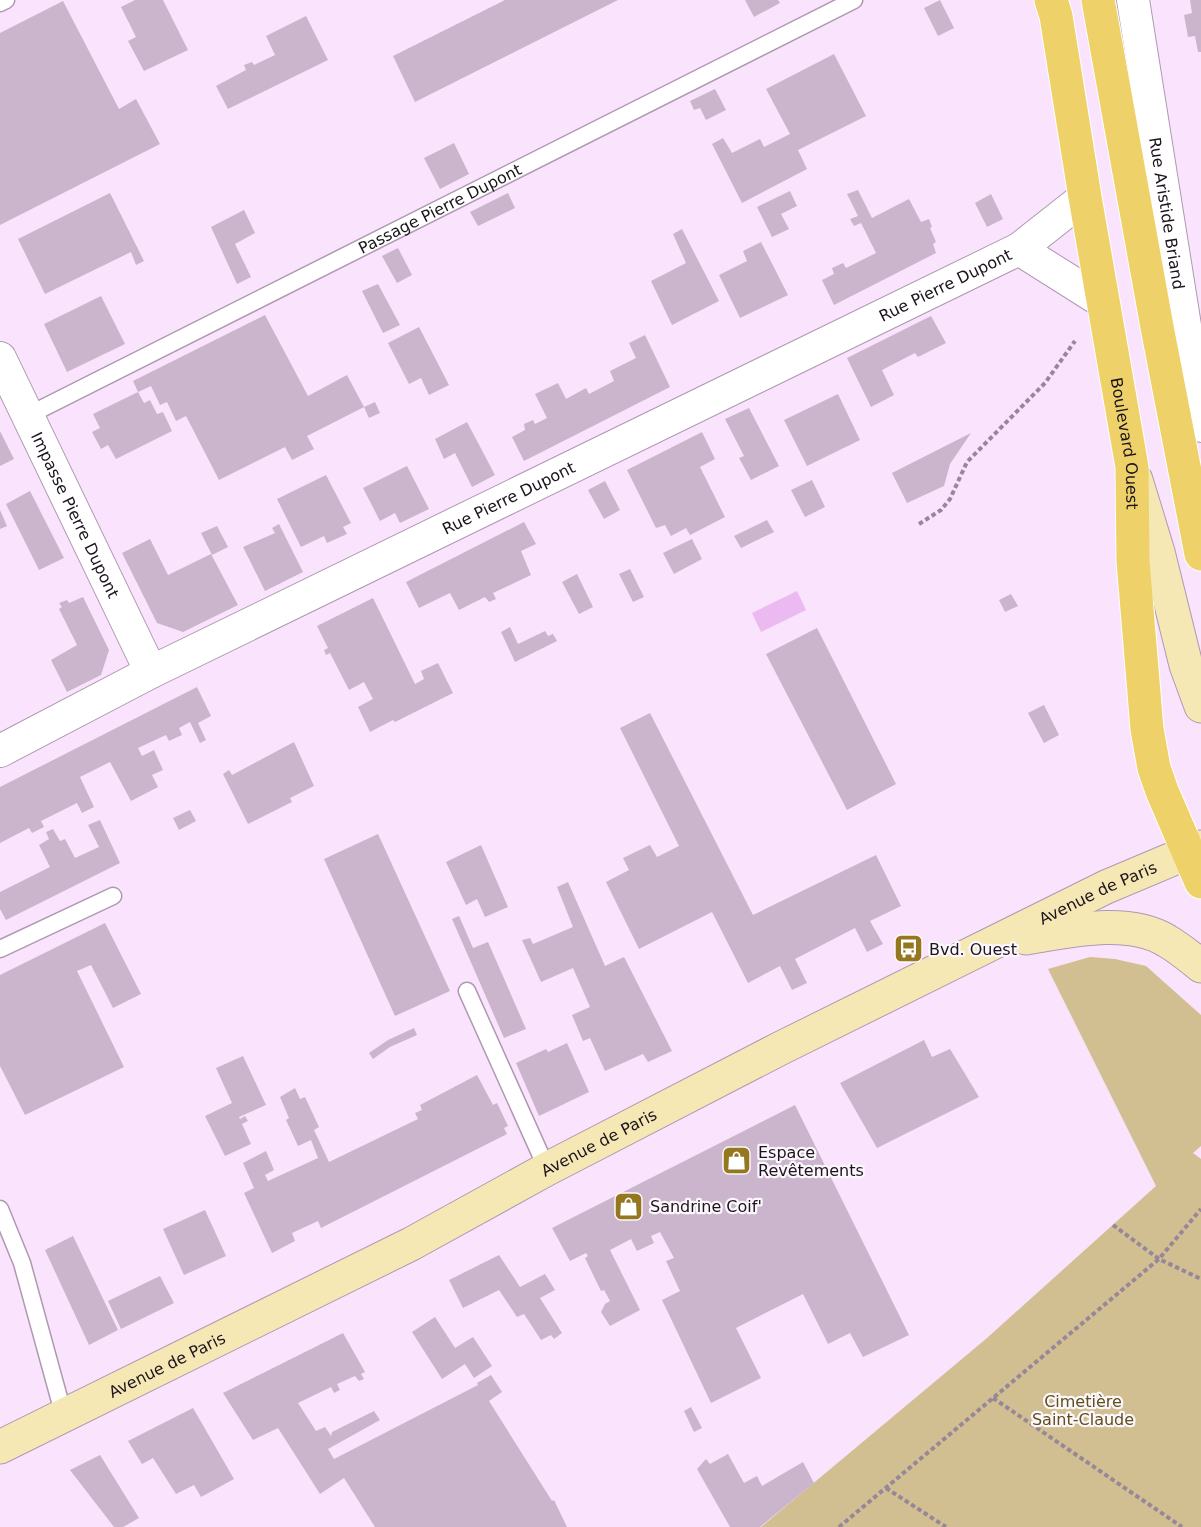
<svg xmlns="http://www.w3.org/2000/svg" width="1201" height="1527" font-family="'DejaVu Sans',sans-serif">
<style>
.green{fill:#d1bf92}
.water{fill:#ebbaf0}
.building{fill:#cbb5cd}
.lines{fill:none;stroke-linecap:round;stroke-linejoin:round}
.service-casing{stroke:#af99b1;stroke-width:19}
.minor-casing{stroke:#af99b1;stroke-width:34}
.secondary-casing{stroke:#af99b1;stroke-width:35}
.primary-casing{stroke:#fff;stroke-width:35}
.path{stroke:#978799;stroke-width:4;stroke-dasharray:4.5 3;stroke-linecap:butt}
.service{stroke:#fff;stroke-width:16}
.minor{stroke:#fff;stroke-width:32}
.secondary{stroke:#f6e8b4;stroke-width:33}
.primary{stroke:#eed169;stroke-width:33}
.labels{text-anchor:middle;stroke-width:4.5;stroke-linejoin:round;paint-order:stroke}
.street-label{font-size:16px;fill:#1c141d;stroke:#fcf7fc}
.poi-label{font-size:16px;fill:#1c141d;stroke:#fcf7fc;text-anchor:start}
.park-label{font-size:16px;fill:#604e1b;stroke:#fcf7fc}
</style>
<rect width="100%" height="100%" fill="#fae3fc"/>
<polygon class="green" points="1090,957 1115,959 1146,966 1201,1015 1201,1146 1193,1153 1201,1159 1201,1527 761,1527 987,1338 1156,1186 1048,969"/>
<polygon class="water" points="797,591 806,610 761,632 752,613"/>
<g class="building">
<polygon points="135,0 163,0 188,50 144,71 128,41 136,37 121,7"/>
<polygon points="505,0 618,0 415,102 393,56"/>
<polygon points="745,0 778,0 780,3 754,17"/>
<polygon points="940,0 954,28 938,36 924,8"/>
<polygon points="1190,0 1201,0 1201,52 1198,52 1195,36 1188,37 1184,15 1192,13"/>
<polygon points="63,1 119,109 136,99 160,144 0,225 0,33"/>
<polygon points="306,16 328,60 228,109 216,86 246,70 244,65 252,62 254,65 275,55 266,36"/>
<polygon points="834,54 866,116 798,150 807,169 742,203 712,144 723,138 732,153 760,139 764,147 790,134 766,89"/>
<polygon points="715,89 726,110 706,120 700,108 694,110 690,101"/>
<polygon points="454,143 469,174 440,189 424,158"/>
<polygon points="858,190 872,218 909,199 921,222 929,219 932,227 930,228 936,242 933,244 936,253 834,305 822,280 834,274 832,268 843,263 846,268 876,253 861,223 854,226 850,219 858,216 847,194"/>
<polygon points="790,191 797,206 781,214 789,229 772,237 757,207"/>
<polygon points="110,193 144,261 136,265 131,252 45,294 18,239"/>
<polygon points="508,193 515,208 478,226 470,212"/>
<polygon points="991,194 1003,219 987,227 975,203"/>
<polygon points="244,210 255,233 235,244 251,277 237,284 211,227"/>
<polygon points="682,229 719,301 672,325 651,281 686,263 673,234"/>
<polygon points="761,242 788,295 740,318 719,275 747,261 743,251"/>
<polygon points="398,248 412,275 397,283 382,256"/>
<polygon points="378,284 400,325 383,333 362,291"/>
<polygon points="101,296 125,344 67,372 44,324"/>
<polygon points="265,315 308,396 347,375 364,407 307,436 314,449 292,460 285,447 219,480 186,416 176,421 167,402 160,405 151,386 138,392 133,381"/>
<polygon points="931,316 946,343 918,357 915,353 882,370 894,395 871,407 847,358"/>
<polygon points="419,327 449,385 429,395 421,378 409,384 388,343"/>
<polygon points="645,335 670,387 524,461 512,437 525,430 524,424 533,420 535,424 547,418 535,394 558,383 566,399 586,388 589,394 614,381 610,371 636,358 629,343"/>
<polygon points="138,392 144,403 150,400 157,414 163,412 172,431 116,459 108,445 101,449 92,432 100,428 93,414"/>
<polygon points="838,394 860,440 807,466 784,420"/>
<polygon points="375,402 380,413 369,418 364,407"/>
<polygon points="749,408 779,466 751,480 739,458 744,456 725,419"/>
<polygon points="467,422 495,475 472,487 455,453 444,459 435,439"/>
<polygon points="0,431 14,459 0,466"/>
<polygon points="702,432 715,459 700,467 725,517 690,535 686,528 671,536 665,525 656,528 627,470"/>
<polygon points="971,433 950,464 944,486 907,503 892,473"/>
<polygon points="407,466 429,509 400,523 395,513 380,521 363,488"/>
<polygon points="326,475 351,523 343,527 347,534 327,543 324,536 301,547 277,499"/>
<polygon points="812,480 825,507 805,517 791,490"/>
<polygon points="605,481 620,510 604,519 588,490"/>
<polygon points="30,491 64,558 39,570 6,504"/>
<polygon points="0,510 7,526 0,529"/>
<polygon points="767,520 774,532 741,548 734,536"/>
<polygon points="524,522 536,544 521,551 531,575 493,593 496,599 489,602 485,597 459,610 450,593 419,608 406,582"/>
<polygon points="279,524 303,572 265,591 243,547 275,533 272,528"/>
<polygon points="217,526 228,547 212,555 201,533"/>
<polygon points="150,539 168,575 211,554 238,605 183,632 157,623 122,553"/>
<polygon points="692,539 702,559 674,574 663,553"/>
<polygon points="630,569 644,597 633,602 619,574"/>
<polygon points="577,574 593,607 579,614 562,582"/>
<polygon points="1011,594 1018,606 1005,612 999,600"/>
<polygon points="83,597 109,650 101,675 67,692 51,660 77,645 59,609 62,607 59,603 67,600 69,603"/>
<polygon points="373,598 415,684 424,679 421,671 438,663 453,693 395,722 393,720 370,732 358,707 373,699 364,682 349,690 330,653 326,655 324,650 328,648 317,626"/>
<polygon points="510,627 518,644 545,631 548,636 553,634 557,641 515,662 501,632"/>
<polygon points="817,628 896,784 847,810 766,654"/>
<polygon points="197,687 211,716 198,723 206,740 200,743 190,722 179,728 182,735 169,741 166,735 138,748 142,756 154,750 163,770 152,775 158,787 131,801 110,762 80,777 94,807 82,813 77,803 41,821 44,827 32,833 29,828 0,843 0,787"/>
<polygon points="1044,705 1059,735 1044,743 1028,713"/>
<polygon points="650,713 753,915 876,855 901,906 870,921 883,944 867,952 855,928 795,959 807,983 792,990 780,966 748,983 712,912 639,949 606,882 629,870 623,858 650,845 657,857 679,846 620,728"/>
<polygon points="294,742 314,786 290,798 292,802 248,824 223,774 229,770 232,775"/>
<polygon points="190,810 196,821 179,830 173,818"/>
<polygon points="100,820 120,863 6,920 0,909 0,892 50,867 39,845 49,839 46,832 53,829 60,841 65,839 75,858 99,847 88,825"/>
<polygon points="378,834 450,991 395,1016 324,859"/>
<polygon points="481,845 508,907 485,917 477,899 466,905 446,862"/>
<polygon points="568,882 605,966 624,957 672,1051 648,1062 643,1054 605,1071 590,1038 583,1041 572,1015 590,1007 573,968 541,982 522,940 530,938 533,944 573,927 557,887"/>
<polygon points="459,916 473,948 488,942 526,1029 504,1038 452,919"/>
<polygon points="105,923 141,994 113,1008 91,965 77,971 124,1067 25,1115 0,1066 0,975"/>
<polygon points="414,1028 417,1035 390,1047 373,1059 369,1053 388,1040"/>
<polygon points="924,1040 932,1057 950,1049 979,1097 877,1148 840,1083"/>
<polygon points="567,1043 589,1092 539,1116 516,1063 546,1049 548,1052"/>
<polygon points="243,1056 266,1105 239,1117 240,1119 245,1116 248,1121 242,1124 251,1144 225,1156 205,1116 232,1103 216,1068"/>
<polygon points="477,1075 493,1105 497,1103 508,1126 504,1128 507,1134 321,1228 318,1221 292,1233 295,1241 272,1253 244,1193 254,1188 243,1163 266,1151 274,1170 265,1175 268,1181 318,1158 311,1140 298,1146 286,1120 289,1118 280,1097 295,1088 300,1099 305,1097 319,1127 314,1130 329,1162 418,1119 415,1113 422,1110 420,1105"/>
<polygon points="795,1105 909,1335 863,1357 850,1333 828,1344 803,1294 736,1328 761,1378 711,1403 662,1300 680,1291 666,1261 674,1258 660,1232 651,1236 654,1243 637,1251 631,1239 610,1250 640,1310 610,1326 601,1312 605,1304 610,1301 604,1290 601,1291 585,1258 588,1256 586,1253 570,1261 552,1228"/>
<polygon points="205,1210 226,1256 184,1275 163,1229"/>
<polygon points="73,1236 118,1330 89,1345 45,1250"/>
<polygon points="499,1255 520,1287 545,1274 555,1290 540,1298 562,1333 554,1339 551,1335 541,1340 524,1314 517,1317 499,1290 463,1308 449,1280"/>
<polygon points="160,1276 174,1303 121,1329 108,1301"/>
<polygon points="435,1317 455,1348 473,1337 492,1366 474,1378 465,1364 442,1379 412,1332"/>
<polygon points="343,1333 365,1372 361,1374 364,1379 359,1381 355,1376 337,1384 340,1390 334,1393 331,1387 298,1403 316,1431 325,1427 331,1436 332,1432 374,1411 380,1420 328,1449 334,1459 478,1385 477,1383 491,1375 502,1392 489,1401 552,1501 554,1500 567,1527 375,1527 344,1478 320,1494 278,1428 253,1440 223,1393"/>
<polygon points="691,1407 702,1428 694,1432 684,1411"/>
<polygon points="193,1408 234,1479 201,1497 194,1485 176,1494 153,1458 142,1464 128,1441"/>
<polygon points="728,1454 744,1483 757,1476 762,1486 803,1462 814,1483 760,1527 730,1527 697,1469 706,1459 710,1464"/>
<polygon points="100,1455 139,1518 123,1527 114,1527 70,1470"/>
</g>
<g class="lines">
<defs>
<g id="service">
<polyline points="0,3 6,0"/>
<path id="s1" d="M27 416 854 0"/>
<polyline points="0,949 113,896"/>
<polyline points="467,991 547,1169"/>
<polyline points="0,1209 22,1263 64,1416"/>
</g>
<g id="minor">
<path id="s2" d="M1133 0 1201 426"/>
<polyline points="1085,197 1019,249 1103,302"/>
<path id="s3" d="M0 358 151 672"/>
<path id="s4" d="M0 751 151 672 1019 249"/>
</g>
<g id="secondary">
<polyline points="1136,480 1158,552 1186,665 1201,706"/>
<path d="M1026 938C1069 931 1128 917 1167 941 1179 948 1190 957 1201 966"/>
<path id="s5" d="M0 1447 411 1244 547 1169 781 1048 1106 887 1201 847"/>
</g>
<g id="primary">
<path id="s6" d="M1051 0 1056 16 1085 197 1132 467 1133 561 1147 729 1154 768 1162 791 1201 882"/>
<polyline points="1098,0 1157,327 1201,554"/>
</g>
</defs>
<use href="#service" class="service-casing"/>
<use href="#minor" class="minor-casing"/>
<use href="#secondary" class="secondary-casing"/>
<use href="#primary" class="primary-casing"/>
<g class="path">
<polyline points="919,524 941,510 950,499 967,462 1045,383 1075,341"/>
<polyline points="1113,1225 1159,1259 1201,1279"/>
<polyline points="993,1398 1182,1527"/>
<polyline points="886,1488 946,1527"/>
<polyline points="839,1527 1159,1259 1201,1209"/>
</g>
<use href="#service" class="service"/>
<use href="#minor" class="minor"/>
<use href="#secondary" class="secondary"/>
<use href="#primary" class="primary"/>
</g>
<defs>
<symbol id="bus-square" viewBox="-11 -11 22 22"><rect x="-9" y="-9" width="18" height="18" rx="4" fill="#94771f" stroke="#fcf7fc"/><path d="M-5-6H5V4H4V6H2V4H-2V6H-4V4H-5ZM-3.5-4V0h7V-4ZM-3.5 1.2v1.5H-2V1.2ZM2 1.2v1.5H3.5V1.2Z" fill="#fff"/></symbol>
<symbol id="shop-square" viewBox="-11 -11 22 22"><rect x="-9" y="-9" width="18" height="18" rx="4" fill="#94771f" stroke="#fcf7fc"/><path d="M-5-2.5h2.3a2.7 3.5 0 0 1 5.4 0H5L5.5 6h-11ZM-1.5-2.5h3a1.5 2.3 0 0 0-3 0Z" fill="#fff"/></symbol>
</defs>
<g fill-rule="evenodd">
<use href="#bus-square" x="892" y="932" width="33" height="33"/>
<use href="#shop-square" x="720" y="1144" width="33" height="33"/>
<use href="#shop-square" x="612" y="1190" width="33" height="33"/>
</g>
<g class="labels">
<g class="street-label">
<text dy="6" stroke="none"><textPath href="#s1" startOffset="462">Passage Pierre Dupont</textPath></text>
<text dy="6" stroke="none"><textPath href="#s2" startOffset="216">Rue Aristide Briand</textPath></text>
<text dy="6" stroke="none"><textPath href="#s4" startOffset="1054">Rue Pierre Dupont</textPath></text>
<text dy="6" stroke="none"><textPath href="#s6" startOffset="450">Boulevard Ouest</textPath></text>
<text dy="6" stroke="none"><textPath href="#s4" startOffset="568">Rue Pierre Dupont</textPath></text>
<text dy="6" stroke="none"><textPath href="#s3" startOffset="174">Impasse Pierre Dupont</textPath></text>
<text dy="6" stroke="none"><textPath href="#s5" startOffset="1230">Avenue de Paris</textPath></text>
<text dy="6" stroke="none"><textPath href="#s5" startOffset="672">Avenue de Paris</textPath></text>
<text dy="6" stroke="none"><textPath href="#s5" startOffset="186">Avenue de Paris</textPath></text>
</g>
<g class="poi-label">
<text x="929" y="955">Bvd. Ouest</text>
<text x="758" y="1158">Espace<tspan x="758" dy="18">Revêtements</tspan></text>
<text x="650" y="1212">Sandrine Coif'</text>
</g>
<g class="park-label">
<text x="1083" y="1407">Cimetière<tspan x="1083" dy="18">Saint-Claude</tspan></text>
</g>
</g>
</svg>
